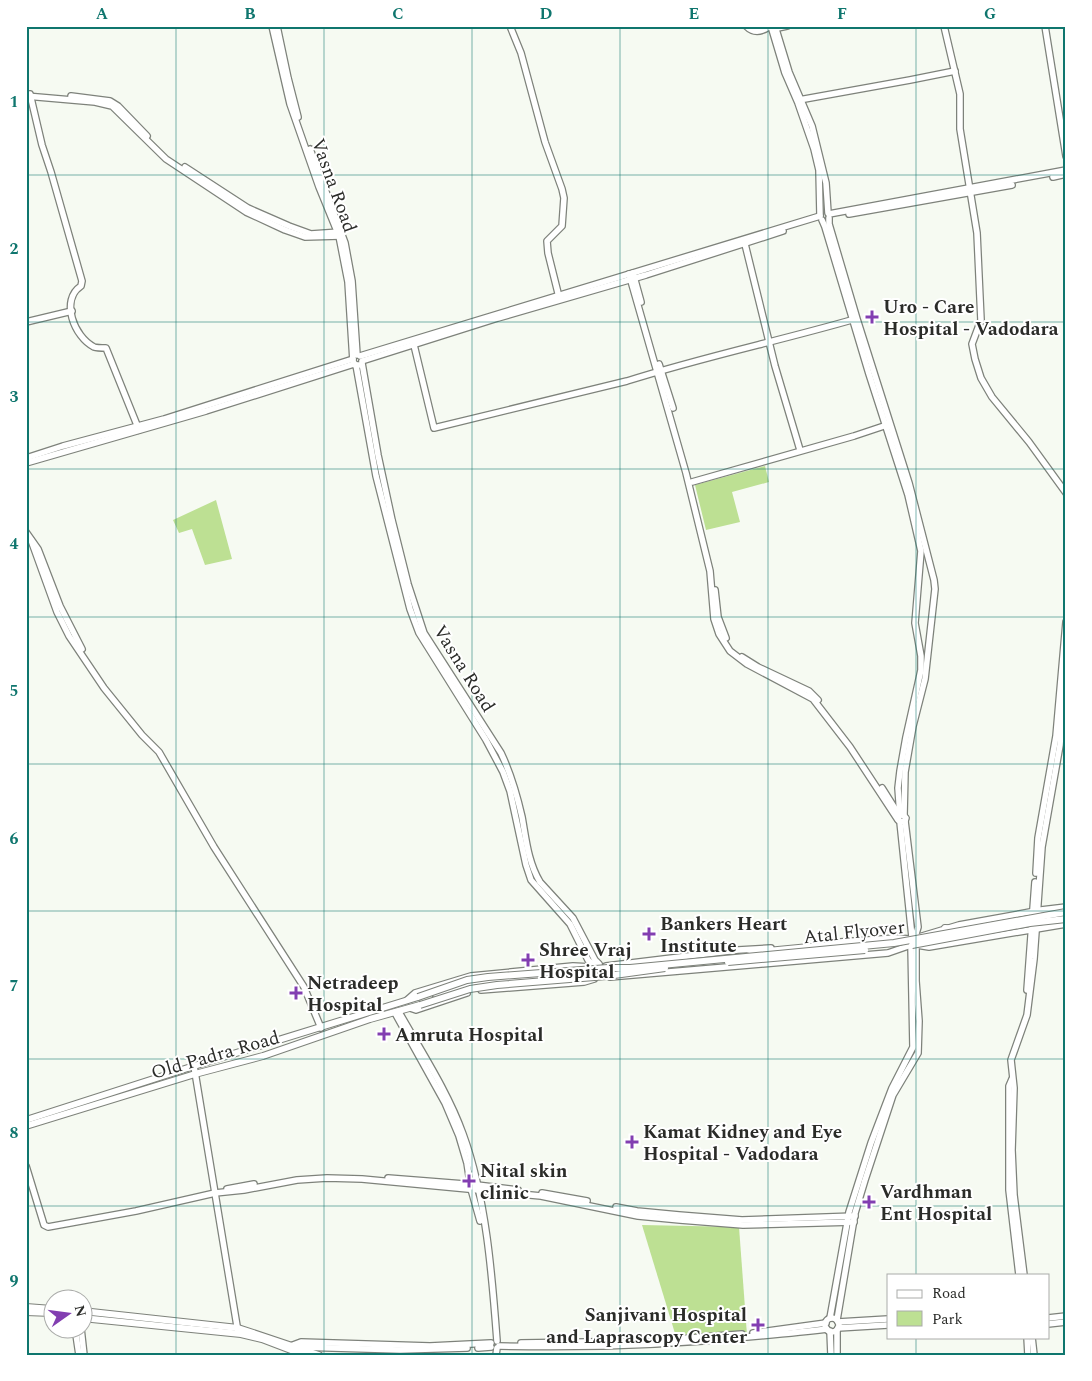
<svg xmlns="http://www.w3.org/2000/svg" width="1092" height="1381" font-family="Spectral,serif">
<style>
.green{fill:#bde093}
.lines{fill:none;stroke-linecap:round;stroke-linejoin:round}
.secondary-casing{stroke:#7e827b;stroke-width:8}
.primary-casing{stroke:#7e827b;stroke-width:8}
.secondary{stroke:#fff;stroke-width:5.5}
.primary{stroke:#fff;stroke-width:6}
.primary-bridge-casing{stroke:#7e827b;stroke-width:8;stroke-linecap:butt}
.primary-bridge{stroke:#fff;stroke-width:6}
.grid{fill:none;stroke:#0f766e;stroke-width:1;stroke-opacity:0.55}
.poi-dot{fill:#823eb1;stroke:#fff;stroke-width:2}
.labels{text-anchor:middle;stroke-width:4;stroke-linejoin:round;paint-order:stroke}
.street-label{font-size:19px;fill:#2b2c29;stroke:#fff}
.poi-label{font-size:19px;font-weight:bold;fill:#2b2c29;stroke:#fff;text-anchor:start}
.neatline{fill:none;stroke:#0f766e;stroke-width:2}
.grid-label{font-size:16px;text-anchor:middle;font-weight:bold;fill:#0f766e}
</style>
<rect width="100%" height="100%" fill="#f6faf2"/>
<g class="green">
<polygon points="765,466 769,482 732,492 740,522 706,530 695,485"/>
<polygon points="216,500 232,559 205,565 192,529 179,533 173,520"/>
<polygon points="642,1225 739,1227 747,1335 677,1340"/>
</g>
<g class="lines">
<defs>
<g id="secondary">
<polyline points="272,26 290,104 319,187 339,236 348,282 353,361 355,365 359,365"/>
<polyline points="277,26 288,78 298,117"/>
<polyline points="510,26 521,53 545,142 562,189 564,198 562,226 547,241 548,253 559,297"/>
<path d="M746 26C754 34 762 32 770 26"/>
<polyline points="771,26 785,73 798,103 814,149 819,170 820,215"/>
<polyline points="775,26 789,72 812,126 826,183 828,213"/>
<polyline points="944,26 960,94 960,129 977,233 981,320 972,344 975,359 981,378 992,397 1029,442 1066,493"/>
<polyline points="1045,26 1066,156"/>
<polyline points="773,29 787,26"/>
<path d="M30 94 42 145 51 172 82 281 81 286C60 300 74 337 94 347 97 348 102 348 106 348L139 430"/>
<polyline points="26,96 95,102 112,106 166,159 246,212 285,230 305,237 340,236"/>
<polyline points="71,96 110,101 118,106 147,136"/>
<polyline points="799,100 910,80 955,71"/>
<polyline points="310,149 345,243 352,281 357,355"/>
<polyline points="185,167 248,208 289,226 311,234 340,232"/>
<polyline points="1053,177 1066,174"/>
<polyline points="829,214 1066,170"/>
<polyline points="849,214 1012,185"/>
<polyline points="829,218 829,224 857,319 909,483 934,580 935,589 925,679 913,726 905,772 904,815"/>
<polyline points="822,220 825,227 869,374 908,495 921,551 915,623 921,656 921,670 906,737 900,771 898,788 900,815"/>
<polyline points="744,240 775,366 800,450"/>
<polyline points="633,273 641,302"/>
<polyline points="629,274 686,473 710,571 714,619 719,634 730,651 747,664 813,699 850,747 898,820"/>
<polyline points="26,322 72,311"/>
<path d="M414 345 434 428 627 381C702 357 779 341 855 319"/>
<polyline points="360,356 820,216"/>
<polyline points="362,361 498,318 646,275 783,231"/>
<path d="M362 363 378 455 392 520 408 584 424 633 501 753C511 774 517 795 522 817 526 839 528 862 540 882L573 918 595 960 599 964"/>
<polyline points="659,364 673,408"/>
<polyline points="356,365 376,476 410,609 419,633 486,740 503,772 510,791 526,865 531,880 570,924 588,960 594,965"/>
<polyline points="26,458 63,446 164,419 353,359"/>
<polyline points="26,463 206,411 354,364"/>
<polyline points="692,482 854,436 887,425"/>
<polyline points="26,532 38,549 60,606 82,649"/>
<polyline points="31,540 57,612 69,636 104,688 142,735 159,752 214,847 304,987 321,1028"/>
<polyline points="715,590 718,617 726,638"/>
<polyline points="742,657 758,667 809,691 818,700"/>
<polyline points="882,788 899,815"/>
<polyline points="905,821 918,927 915,937"/>
<polyline points="900,822 905,821 906,818 903,815 900,815 898,819 900,822 912,937"/>
<polyline points="1036,873 1038,838 1056,736 1066,622"/>
<polyline points="919,937 959,925 1041,910 1066,907"/>
<polyline points="840,942 896,938 910,939"/>
<polyline points="917,945 929,947 1066,924"/>
<polyline points="606,966 738,950 771,948"/>
<polyline points="574,976 592,974"/>
<polyline points="610,977 888,953 911,945"/>
<polyline points="481,990 584,982 594,979"/>
<polyline points="1027,990 1035,882"/>
<polyline points="435,994 474,982 577,973"/>
<polyline points="407,1000 415,993 471,976 573,966 592,967"/>
<polyline points="410,1008 416,1010 467,993"/>
<path d="M399 1012C421 1051 448 1092 463 1134 486 1197 492 1274 497 1341"/>
<polyline points="395,1013 445,1103 459,1136 467,1163 471,1189 480,1221"/>
<polyline points="194,1066 238,1332"/>
<polyline points="1012,1079 1009,1086 1009,1190 1019,1275"/>
<polyline points="26,1166 44,1225 48,1227 136,1211 215,1193 244,1190 297,1180 327,1178 362,1179 541,1196 638,1216 680,1220 743,1225 854,1222"/>
<polyline points="388,1178 477,1185 518,1190"/>
<polyline points="227,1189 254,1184"/>
<polyline points="542,1193 587,1201"/>
<polyline points="616,1207 637,1211 679,1215 742,1220 855,1216"/>
<polyline points="1024,1275 1014,1195 1012,1150 1014,1088 1011,1060 1027,1015 1034,959 1042,847 1060,745 1066,660"/>
<polyline points="830,1318 849,1212 871,1143 892,1088 913,1047 911,946"/>
<polyline points="1048,1318 1066,1316"/>
<circle cx="832" cy="1325" r="7"/>
<polyline points="837,1320 855,1213 865,1180 893,1095 918,1053 919,1021 916,981 916,946"/>
<polyline points="838,1322 888,1319"/>
<polyline points="1048,1324 1066,1322"/>
<polyline points="75,1328 79,1355"/>
<polyline points="81,1328 84,1355"/>
<polyline points="838,1328 888,1325"/>
<polyline points="837,1330 837,1355"/>
<polyline points="830,1331 831,1355"/>
<polyline points="753,1333 826,1323"/>
<polyline points="1027,1337 1028,1355"/>
<polyline points="1032,1337 1034,1355"/>
<polyline points="521,1343 650,1341 742,1334"/>
<path d="M499 1346C586 1348 672 1345 758 1336 781 1334 804 1332 827 1329"/>
<polyline points="299,1347 400,1350 467,1348"/>
<polyline points="478,1348 491,1347"/>
<polyline points="290,1349 293,1345 301,1342 430,1346 491,1343"/>
<polyline points="496,1355 497,1348"/>
</g>
<g id="primary">
<polyline points="945,928 956,929"/>
<polyline points="949,943 960,940"/>
<polyline points="747,956 758,952 840,944 844,942"/>
<polyline points="26,1120 194,1066 418,997"/>
<polyline points="26,1126 195,1074 263,1056 370,1019 420,1005"/>
<polyline points="26,1307 52,1309"/>
<polyline points="82,1311 238,1328 319,1355"/>
<polyline points="26,1312 52,1313"/>
<polyline points="82,1318 241,1334 262,1339 304,1355"/>
</g>
</defs>
<use href="#secondary" class="secondary-casing"/>
<use href="#primary" class="primary-casing"/>
<use href="#secondary" class="secondary"/>
<use href="#primary" class="primary"/>
<defs>
<g id="primary-bridge">
<polyline points="912,945 1030,923 1066,919"/>
<polyline points="728,962 865,950"/>
<polyline points="418,997 467,980 488,977 608,968 630,968 894,943 1066,912"/>
<polyline points="420,1005 470,989 497,985 607,976 665,968"/>
</g>
</defs>
<use href="#primary-bridge" class="primary-bridge-casing"/>
<use href="#primary-bridge" class="primary-bridge"/>
</g>
<path class="grid" d="M176 26V1355M324 26V1355M472 26V1355M620 26V1355M768 26V1355M916 26V1275M26 175H1066M26 322H1066M26 469H1066M26 617H1066M26 764H1066M26 911H1066M26 1059H1066M26 1206H1066M916 1337V1355"/>
<g class="poi-dot">
<path d="M869.5 309.5h5v5h5v5h-5v5h-5v-5h-5v-5h5z"/>
<path d="M646.5 926.5h5v5h5v5h-5v5h-5v-5h-5v-5h5z"/>
<path d="M525.5 952.5h5v5h5v5h-5v5h-5v-5h-5v-5h5z"/>
<path d="M293.5 985.5h5v5h5v5h-5v5h-5v-5h-5v-5h5z"/>
<path d="M381.5 1026.5h5v5h5v5h-5v5h-5v-5h-5v-5h5z"/>
<path d="M629.5 1134.5h5v5h5v5h-5v5h-5v-5h-5v-5h5z"/>
<path d="M466.5 1173.5h5v5h5v5h-5v5h-5v-5h-5v-5h5z"/>
<path d="M866.5 1194.5h5v5h5v5h-5v5h-5v-5h-5v-5h5z"/>
<path d="M755.5 1317.5h5v5h5v5h-5v5h-5v-5h-5v-5h5z"/>
</g>
<g class="labels">
<g class="street-label">
<text transform="translate(335 185) rotate(70)" y="7">Vasna Road</text>
<text transform="translate(465 668) rotate(58)" y="7">Vasna Road</text>
<text transform="translate(854 931) rotate(-6)" y="7">Atal Flyover</text>
<text transform="translate(215 1054) rotate(-16)" y="7">Old Padra Road</text>
</g>
<g class="poi-label">
<text x="883" y="313">Uro - Care<tspan x="883" dy="22">Hospital - Vadodara</tspan></text>
<text x="660" y="930">Bankers Heart<tspan x="660" dy="22">Institute</tspan></text>
<text x="539" y="956">Shree Vraj<tspan x="539" dy="22">Hospital</tspan></text>
<text x="307" y="989">Netradeep<tspan x="307" dy="22">Hospital</tspan></text>
<text x="395" y="1041">Amruta Hospital</text>
<text x="643" y="1138">Kamat Kidney and Eye<tspan x="643" dy="22">Hospital - Vadodara</tspan></text>
<text x="480" y="1177">Nital skin<tspan x="480" dy="22">clinic</tspan></text>
<text x="880" y="1198">Vardhman<tspan x="880" dy="22">Ent Hospital</tspan></text>
<text x="747" y="1321" text-anchor="end">Sanjivani Hospital<tspan x="747" dy="22">and Laprascopy Center</tspan></text>
</g>
</g>
<rect width="1092" height="1381" fill="none" stroke="#ffffff" stroke-width="55"/>
<rect x="887" y="1274" width="162" height="65" fill="#ffffff" stroke="#aaaba9"/>
<rect x="897" y="1290" width="25" height="8" fill="#ffffff" stroke="#aaaba9"/>
<text x="932" y="1298" font-size="15" fill="#2b2c29">Road</text>
<rect x="897" y="1311" width="25" height="15" fill="#bde093" stroke="#aaaba9"/>
<text x="932" y="1324" font-size="15" fill="#2b2c29">Park</text>
<g transform="translate(68 1314) rotate(76)"><circle r="24" fill="#ffffff" stroke="#aaaba9"/>
<path d="M0-4L9 19L0 12L-9 19Z" fill="#823eb1"/>
<text y="-8" font-size="14" font-weight="bold" text-anchor="middle" fill="#2b2c29">N</text>
</g>
<rect x="28" y="28" width="1036" height="1326" class="neatline"/>
<g class="grid-label">
<text x="102" y="19">A</text>
<text x="250" y="19">B</text>
<text x="398" y="19">C</text>
<text x="546" y="19">D</text>
<text x="694" y="19">E</text>
<text x="842" y="19">F</text>
<text x="990" y="19">G</text>
<text x="14" y="107">1</text>
<text x="14" y="254">2</text>
<text x="14" y="402">3</text>
<text x="14" y="549">4</text>
<text x="14" y="696">5</text>
<text x="14" y="844">6</text>
<text x="14" y="991">7</text>
<text x="14" y="1138">8</text>
<text x="14" y="1286">9</text>
</g>
</svg>
